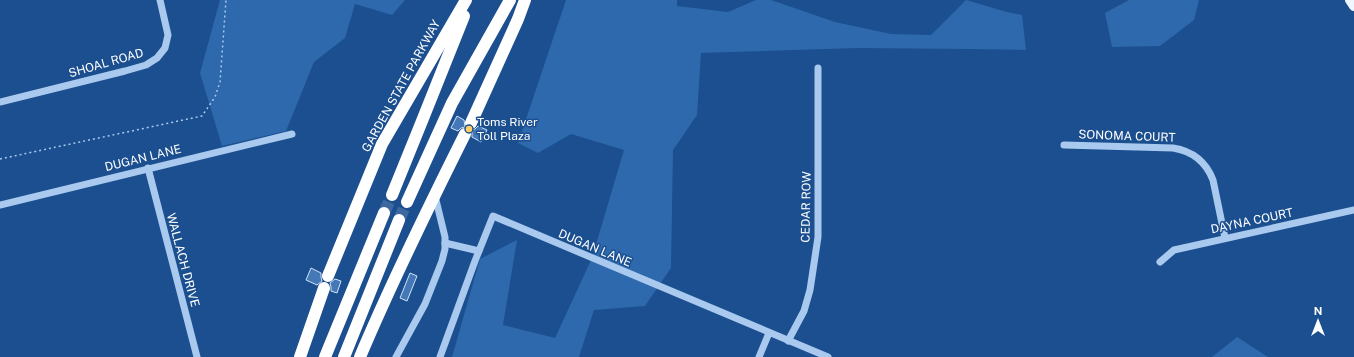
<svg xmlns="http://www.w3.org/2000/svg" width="1354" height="357" font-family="'Public Sans',sans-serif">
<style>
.green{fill:#2e69ad}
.building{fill:#4478b7;stroke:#cfe3fa}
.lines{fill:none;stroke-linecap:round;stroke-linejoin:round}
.highway-tunnel{stroke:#3d69a0;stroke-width:12;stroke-dasharray:12 6;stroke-linecap:butt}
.path{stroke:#a9c9ee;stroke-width:1.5;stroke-dasharray:2 3;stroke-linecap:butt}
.minor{stroke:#a9c9ee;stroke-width:7}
.major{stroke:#f0f6ff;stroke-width:10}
.highway{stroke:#fff;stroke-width:12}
.poi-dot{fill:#ffd166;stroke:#1b4f8f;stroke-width:1.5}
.labels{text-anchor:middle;stroke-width:3;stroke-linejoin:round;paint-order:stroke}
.street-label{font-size:12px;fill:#fff;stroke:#1b4f8f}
.poi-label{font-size:12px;fill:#fff;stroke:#1b4f8f;text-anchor:start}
</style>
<rect width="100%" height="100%" fill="#1b4f8f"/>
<g class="green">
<polygon points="220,0 405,0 392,15 355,4 345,38 314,62 286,131 222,146 200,73"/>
<polygon points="566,0 677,0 677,6 728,12 756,0 771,0 835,22 891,34 931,35 966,0 1007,12 1022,15 1026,50 968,49 858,48 701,53 697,115 673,150 671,268 645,306 594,310 579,357 452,357 480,259 517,240 503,325 555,338 592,258 624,150 571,134 538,153 518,143"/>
<polygon points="1129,0 1199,0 1194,20 1160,46 1112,47 1105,13"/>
<polygon points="1237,337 1268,357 1212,357"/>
</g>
<g class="building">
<polygon points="457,116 464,120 465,127 461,128 458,131 451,128"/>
<polygon points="478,126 487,130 481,142 472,137 472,130 475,129"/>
<polygon points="311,268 321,273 321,277 322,281 317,285 306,280"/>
<polygon points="410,273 417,276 407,301 400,298"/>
<polygon points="335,279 341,281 337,293 331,291 331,287 330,283"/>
</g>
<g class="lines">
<g class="highway-tunnel">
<polyline points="384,213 392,195"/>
<polyline points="399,220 407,202"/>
</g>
<polyline class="path" points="0,159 202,116 215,97 220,82 226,0"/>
<g class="minor">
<polyline points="0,102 125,71 146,65 157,58 165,48 168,35 160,0"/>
<path d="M1064 145 1173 148C1192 151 1206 162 1213 180L1225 238"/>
<polyline points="148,168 197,357"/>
<polyline points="0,205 292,134"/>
<polyline points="445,243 479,251"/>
<polyline points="1160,262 1174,250 1354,210"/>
<polyline points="788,341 804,311 810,290 818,237 818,68"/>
<polyline points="396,357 425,304 442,261 445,249 445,237 435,196"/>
<polyline points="440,357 475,261 493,216 828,357"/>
<polyline points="759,357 769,333"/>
</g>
<polyline class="major" points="1350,0 1354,6"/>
<g class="highway">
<polyline points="471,123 518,19 525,0"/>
<polyline points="392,195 422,121 464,16"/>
<polyline points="407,202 452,103 510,0"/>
<polyline points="328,276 382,144 466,0"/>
<polyline points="300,357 324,288"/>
<polyline points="325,357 384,213"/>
<polyline points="344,357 399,220"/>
<path d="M360 357C392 281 428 208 465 134"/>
</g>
</g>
<circle class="poi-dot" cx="469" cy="129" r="4"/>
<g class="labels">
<g class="street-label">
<text transform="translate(106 63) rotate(-16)" y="4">SHOAL ROAD</text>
<text transform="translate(401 86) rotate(-61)" y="4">GARDEN STATE PARKWAY</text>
<text transform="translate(1127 136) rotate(2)" y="4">SONOMA COURT</text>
<text transform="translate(143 158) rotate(-14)" y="4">DUGAN LANE</text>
<text transform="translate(806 207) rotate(-89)" y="4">CEDAR ROW</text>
<text transform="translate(1252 221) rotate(-12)" y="4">DAYNA COURT</text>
<text transform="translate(595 248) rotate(23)" y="4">DUGAN LANE</text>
<text transform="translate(183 260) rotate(75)" y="4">WALLACH DRIVE</text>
</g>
<g class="poi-label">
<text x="477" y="126">Toms River<tspan x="477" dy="14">Toll Plaza</tspan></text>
</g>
</g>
<g transform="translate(1318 321)" stroke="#1b4f8f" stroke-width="3" paint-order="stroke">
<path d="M0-3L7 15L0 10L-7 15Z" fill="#ffffff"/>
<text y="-6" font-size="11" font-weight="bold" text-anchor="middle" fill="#ffffff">N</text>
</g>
</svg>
